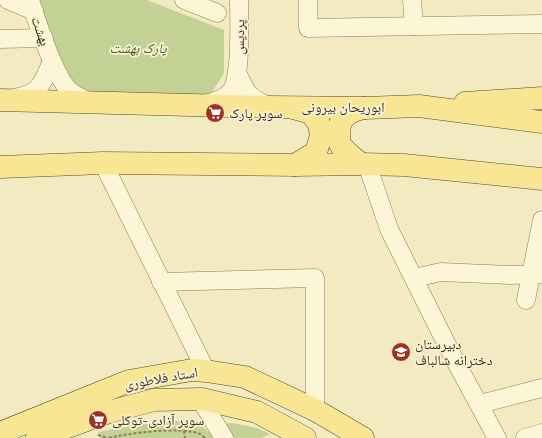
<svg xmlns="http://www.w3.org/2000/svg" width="542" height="438" font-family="'PT Serif','Noto Naskh Arabic',serif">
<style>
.green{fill:#c3d294}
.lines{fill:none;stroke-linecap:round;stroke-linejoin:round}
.minor-casing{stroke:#8e7b57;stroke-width:19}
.major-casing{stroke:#5b472b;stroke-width:23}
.path{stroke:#8e7b57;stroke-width:2;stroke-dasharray:3 2;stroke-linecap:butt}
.minor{stroke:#fcf5d6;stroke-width:18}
.major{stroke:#f9e695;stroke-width:22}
.labels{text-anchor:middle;stroke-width:3.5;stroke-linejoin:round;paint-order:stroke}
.street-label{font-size:14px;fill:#3c301c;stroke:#f9f2d2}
.park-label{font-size:14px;font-style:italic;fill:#455b21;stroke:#f9f2d2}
.poi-label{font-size:14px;fill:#3c301c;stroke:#f9f2d2;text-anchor:start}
</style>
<rect width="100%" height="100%" fill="#f2eac1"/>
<g class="green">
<polygon points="38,0 147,0 224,30 224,73 209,97 69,95"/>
<path d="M178 421C193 423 204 423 213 438H101L98 432 142 424Z"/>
<polygon points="232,423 257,428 270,434 261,438 231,438 223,424"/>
</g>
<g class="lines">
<defs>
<g id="minor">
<polyline points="8,0 34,11"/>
<path d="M30 0C37 22 55 79 71 92 76 96 84 99 90 102"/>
<polyline points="184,0 217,13"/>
<polyline points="308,0 308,28 542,24"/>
<polyline points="412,0 414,26"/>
<polyline points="0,39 44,38"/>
<path d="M238 74C247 95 249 97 270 107"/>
<path d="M14 98C41 93 42 84 52 61"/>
<path d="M204 104C212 103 226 98 231 91 242 76 239 20 239 0"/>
<polyline points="103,163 206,371"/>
<polyline points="367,164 389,229 452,355 497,438"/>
<polyline points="414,278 441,272 510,275 542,274"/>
<polyline points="161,282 315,278 315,410"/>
<polyline points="526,300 542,220"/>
<polyline points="200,399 224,438"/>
<polyline points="480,404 542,388"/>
<polyline points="525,438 542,433"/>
</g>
<g id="major">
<polyline points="0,100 270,107 365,108 419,106 542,122"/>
<polyline points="465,103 542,98"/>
<polyline points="293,108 311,113 319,124 321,136 316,152 295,165"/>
<path d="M361 164C354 158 345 152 340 144 339 142 339 138 339 135 338 118 349 111 364 108"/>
<polyline points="0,167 103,163 295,165 361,164 404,165 542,179"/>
<polyline points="0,433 129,381 192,370 206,371 245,377 315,410 363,438"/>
<polyline points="37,438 109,412 154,400 202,399 257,412 305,438"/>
</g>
</defs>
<use href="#minor" class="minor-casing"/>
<use href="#major" class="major-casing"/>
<g class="path">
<polyline points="184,431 185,438"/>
<polyline points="98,435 108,438"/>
<path d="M109 438C128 433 183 426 200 434 201 434 204 437 205 438"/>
</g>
<use href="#minor" class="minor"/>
<use href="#major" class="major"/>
</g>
<defs>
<symbol id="supermarket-disc" viewBox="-11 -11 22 22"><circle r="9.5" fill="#a32f20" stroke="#f9f2d2"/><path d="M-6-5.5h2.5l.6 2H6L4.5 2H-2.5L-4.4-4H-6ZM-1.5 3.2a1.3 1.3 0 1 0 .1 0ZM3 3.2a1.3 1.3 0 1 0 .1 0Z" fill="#fff"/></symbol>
<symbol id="school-disc" viewBox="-11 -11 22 22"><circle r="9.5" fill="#a32f20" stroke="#f9f2d2"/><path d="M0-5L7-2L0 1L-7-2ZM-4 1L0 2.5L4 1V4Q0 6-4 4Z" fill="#fff"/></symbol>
</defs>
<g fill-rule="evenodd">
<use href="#supermarket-disc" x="204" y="102" width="22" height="22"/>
<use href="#school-disc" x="390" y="341" width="22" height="22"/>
<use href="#supermarket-disc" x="87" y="409" width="22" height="22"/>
</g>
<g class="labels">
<g class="street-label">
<text transform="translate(41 31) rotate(70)" y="5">بهشت</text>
<text transform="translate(239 37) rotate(-89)" y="5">پردیس</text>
<text x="343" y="112">ابوریحان بیرونی</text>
<text transform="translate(161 378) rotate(-10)" y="5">استاد فلاطوری</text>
</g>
<g class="park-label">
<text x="138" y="53">پارک بهشت</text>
</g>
<g class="poi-label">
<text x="229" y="118">سوپر پارک</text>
<text x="415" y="349">دبیرستان<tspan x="415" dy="16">دخترانه شالباف</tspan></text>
<text x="112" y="425">سوپر آزادی-توکلی</text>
</g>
</g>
</svg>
